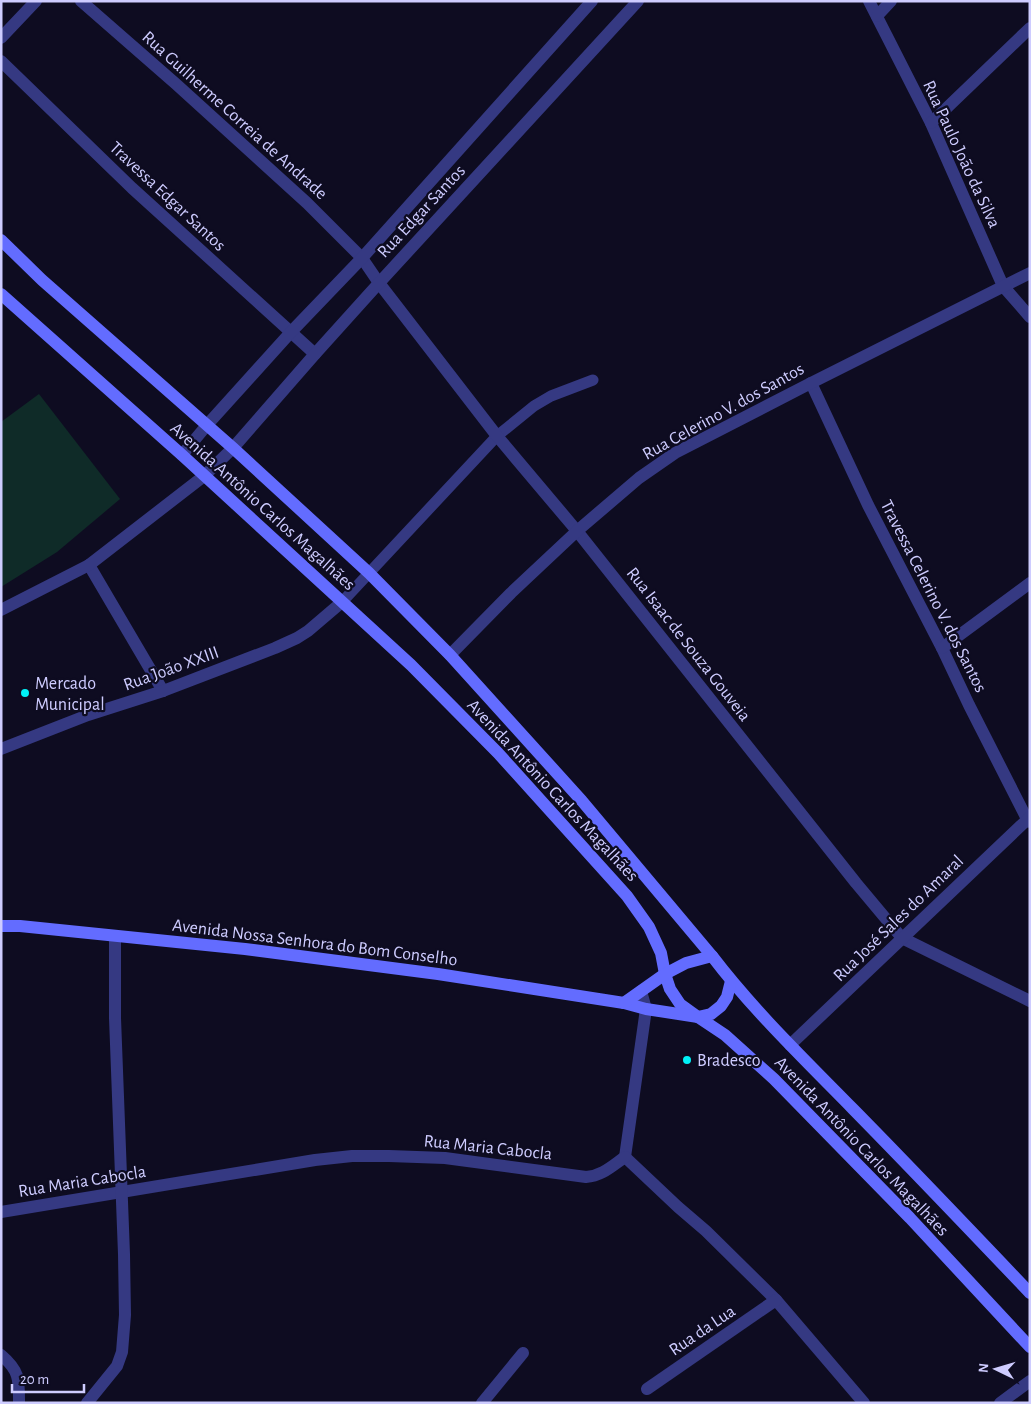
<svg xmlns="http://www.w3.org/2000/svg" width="1031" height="1404" font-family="'Alegreya Sans',sans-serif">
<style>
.green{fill:#0f2b28}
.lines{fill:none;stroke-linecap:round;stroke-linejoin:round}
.service{stroke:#353982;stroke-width:11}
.minor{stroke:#353982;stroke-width:12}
.secondary{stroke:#636cff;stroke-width:12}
.poi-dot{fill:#00f2f7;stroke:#0e0c21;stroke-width:2}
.labels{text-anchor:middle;stroke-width:4.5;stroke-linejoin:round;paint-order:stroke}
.street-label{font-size:18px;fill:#ceccff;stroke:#0e0c21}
.poi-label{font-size:18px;fill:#ceccff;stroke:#0e0c21;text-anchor:start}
</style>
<rect width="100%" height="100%" fill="#0e0c21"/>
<polygon class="green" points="39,394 120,499 57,552 1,587 1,422"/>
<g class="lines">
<polyline class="service" points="342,602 497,436 534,406 551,396 593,380"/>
<g class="minor">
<polyline points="81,1 176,84 307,203 362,258 379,283 497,436 577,531 856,883 902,938 1030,1001"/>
<polyline points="869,1 931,123 1003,286 1030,317"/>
<polyline points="877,16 891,1"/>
<polyline points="1,38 36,1"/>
<polyline points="1,61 132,188 315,354"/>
<polyline points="931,123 1030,28"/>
<polyline points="811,383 868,505 942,648 969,705 1027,819 1030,822"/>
<polyline points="182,455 207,425 291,332 362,258 592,1"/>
<polyline points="89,565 163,691"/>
<polyline points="1,610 89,565 204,476 233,448 315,354 379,283 638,1"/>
<polyline points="942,648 1030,583"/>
<polyline points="450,655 511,593 577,531 639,478 675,453 811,383 1030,273"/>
<polyline points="1,749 88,715 163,691 275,648 297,638 308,631 342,602"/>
<polyline points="790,1045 1030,817"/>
<polyline points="625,1157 678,1207 706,1231 776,1300 864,1403"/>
<polyline points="625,1157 646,1009 641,991"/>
<path d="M1 1212 315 1160 352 1156H389L445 1158 586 1177C602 1176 612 1166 625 1157"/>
<path d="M1 1355C20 1371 19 1380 19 1403"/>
<polyline points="647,1389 776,1300"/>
<polyline points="87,1403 117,1366 122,1352 125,1315 124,1254 115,1018 115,937"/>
<polyline points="482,1403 523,1353"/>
<polyline points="1000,1403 1030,1381"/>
</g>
<g class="secondary">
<path d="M1 240 42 280 233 448 369 573 450 655 582 801 712 956C754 1011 805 1060 853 1109 913 1170 971 1231 1030 1293"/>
<polyline points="1,294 182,455 411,665 498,753 627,896 649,927 661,953 665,974 670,989 680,1004 698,1017 725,1035 774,1079 910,1218 1030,1347"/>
<polyline points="1,926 20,926 245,949 438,974 624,1003 646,1009 698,1017 711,1014 721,1006 727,997 731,981"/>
<polyline points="624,1003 665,974 686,963 712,956"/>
</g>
</g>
<g class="poi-dot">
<circle cx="25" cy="693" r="5"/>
<circle cx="687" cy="1060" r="5"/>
</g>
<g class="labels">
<g class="street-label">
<text transform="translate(235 115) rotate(42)" y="6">Rua Guilherme Correia de Andrade</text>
<text transform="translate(962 154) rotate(65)" y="6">Rua Paulo João da Silva</text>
<text transform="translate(168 196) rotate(43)" y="6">Travessa Edgar Santos</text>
<text transform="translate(421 211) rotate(-47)" y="6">Rua Edgar Santos</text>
<text transform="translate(723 411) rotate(-29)" y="6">Rua Celerino V. dos Santos</text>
<text transform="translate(263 506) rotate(42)" y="6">Avenida Antônio Carlos Magalhães</text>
<text transform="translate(934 596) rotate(63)" y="6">Travessa Celerino V. dos Santos</text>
<text transform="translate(689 644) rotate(52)" y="6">Rua Isaac de Souza Gouveia</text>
<text transform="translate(171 668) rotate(-20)" y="6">Rua João XXIII</text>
<text transform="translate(553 790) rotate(47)" y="6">Avenida Antônio Carlos Magalhães</text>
<text transform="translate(898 918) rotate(-44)" y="6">Rua José Sales do Amaral</text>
<text transform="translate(315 942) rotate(7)" y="6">Avenida Nossa Senhora do Bom Conselho</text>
<text transform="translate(862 1146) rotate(46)" y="6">Avenida Antônio Carlos Magalhães</text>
<text transform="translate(488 1147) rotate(6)" y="6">Rua Maria Cabocla</text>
<text transform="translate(82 1181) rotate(-9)" y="6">Rua Maria Cabocla</text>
<text transform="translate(702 1330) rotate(-34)" y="6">Rua da Lua</text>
</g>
<g class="poi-label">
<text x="35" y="689">Mercado<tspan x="35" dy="21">Municipal</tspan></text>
<text x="697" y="1066">Bradesco</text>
</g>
</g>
<rect width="1031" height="1404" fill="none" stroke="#ceccff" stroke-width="5"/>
<g transform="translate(996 1369) rotate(275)" stroke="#0e0c21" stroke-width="4" paint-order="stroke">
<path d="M0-4L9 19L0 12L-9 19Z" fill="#ceccff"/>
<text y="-8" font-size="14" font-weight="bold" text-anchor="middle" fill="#ceccff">N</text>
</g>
<path d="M12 1384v8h72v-8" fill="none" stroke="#ceccff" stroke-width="2.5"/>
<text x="20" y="1384" font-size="15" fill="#ceccff" stroke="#0e0c21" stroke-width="4" paint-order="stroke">20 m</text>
</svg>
